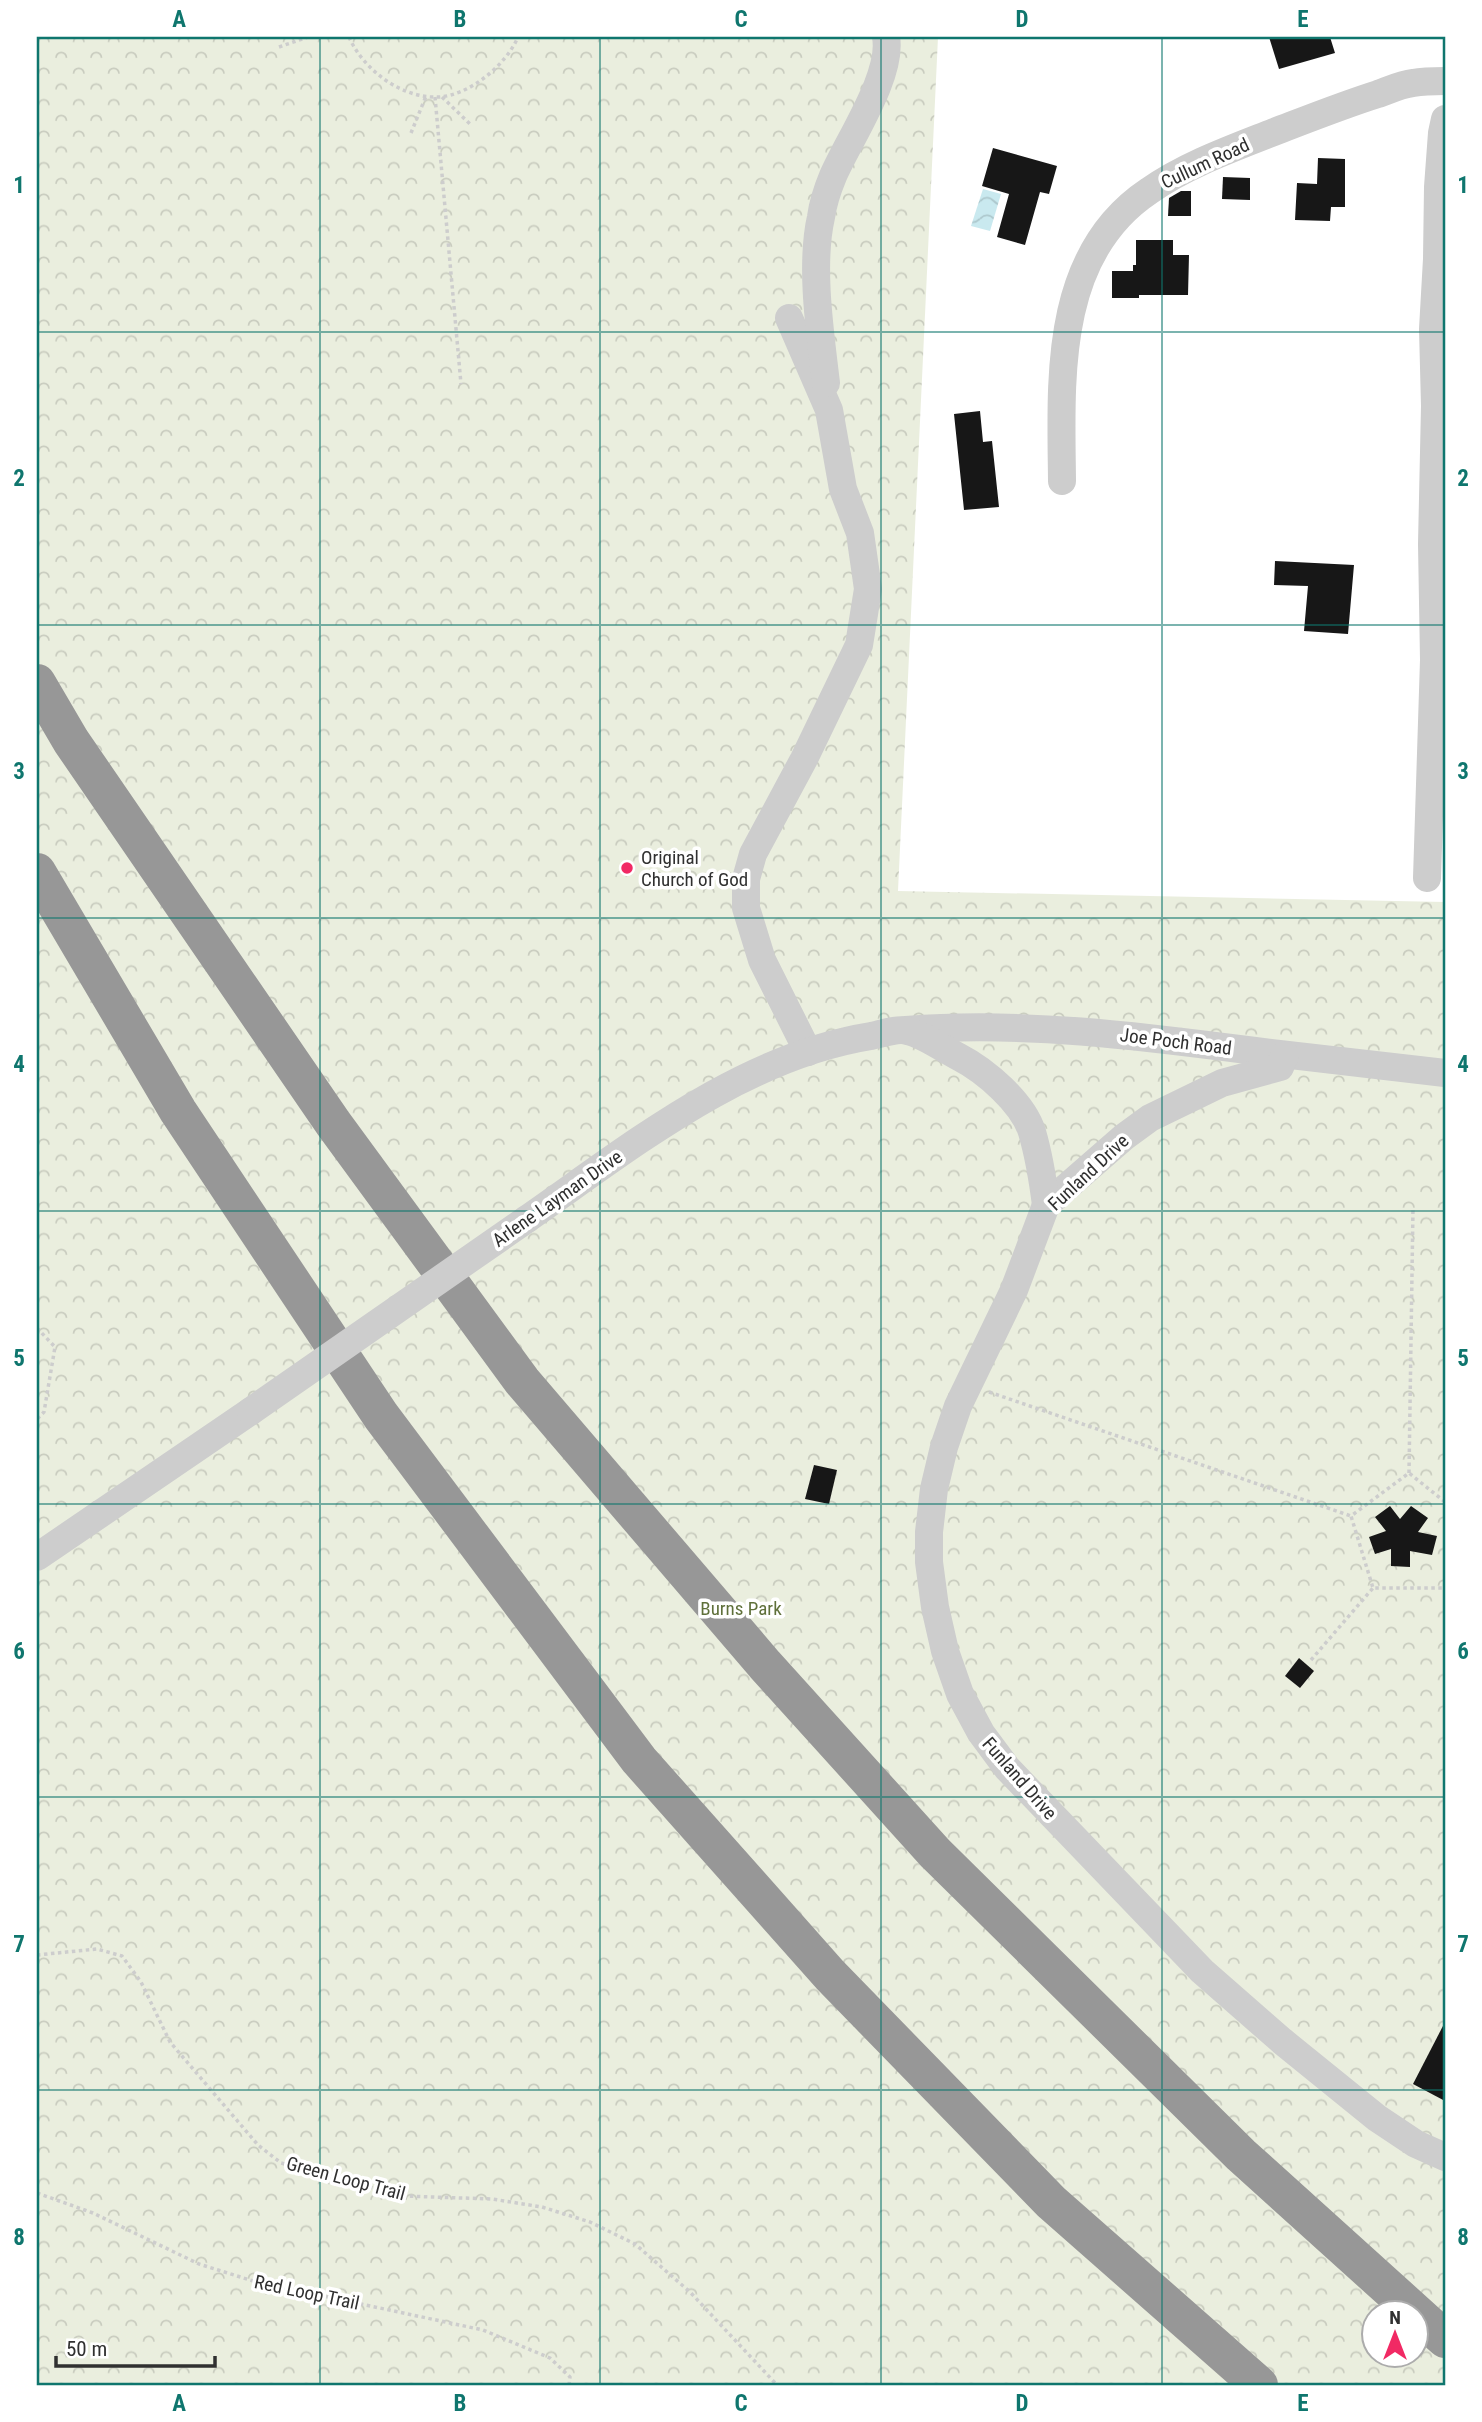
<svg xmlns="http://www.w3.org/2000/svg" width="1482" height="2422" font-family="'Roboto Condensed',sans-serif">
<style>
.park{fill:url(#park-crowns);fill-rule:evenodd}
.water{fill:url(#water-waves)}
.building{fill:#171717}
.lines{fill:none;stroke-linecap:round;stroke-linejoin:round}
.path{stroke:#cdcdcd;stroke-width:3.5;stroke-dasharray:3.5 3.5;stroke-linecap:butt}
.minor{stroke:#cdcdcd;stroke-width:28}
.highway{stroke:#979797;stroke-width:38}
.minor-bridge{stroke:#cdcdcd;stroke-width:28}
.grid{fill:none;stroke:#0f766e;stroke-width:2;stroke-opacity:0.55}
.poi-dot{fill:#f12964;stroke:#fff;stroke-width:2.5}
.labels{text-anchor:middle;stroke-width:7;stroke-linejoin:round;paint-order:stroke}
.street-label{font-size:19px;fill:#303030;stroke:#fff}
.poi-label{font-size:19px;fill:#303030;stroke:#fff;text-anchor:start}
.park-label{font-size:19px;fill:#5f703a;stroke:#fff}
.neatline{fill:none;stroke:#0f766e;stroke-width:2.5}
.grid-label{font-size:23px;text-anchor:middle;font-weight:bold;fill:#0f766e}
</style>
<defs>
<pattern id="park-crowns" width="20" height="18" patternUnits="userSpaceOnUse" patternTransform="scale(1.75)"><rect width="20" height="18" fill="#eaeede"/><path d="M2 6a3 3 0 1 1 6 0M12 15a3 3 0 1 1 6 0" fill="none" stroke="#c9ccbf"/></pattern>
<pattern id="water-waves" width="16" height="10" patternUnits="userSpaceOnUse" patternTransform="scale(1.75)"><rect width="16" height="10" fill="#c9e9ef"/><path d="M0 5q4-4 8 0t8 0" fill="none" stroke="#adc8cd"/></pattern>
</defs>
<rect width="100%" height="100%" fill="#fff"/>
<path class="park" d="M37 37H938L898 891 1445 902V2385H37ZM1374 2314H1416V2356H1374Z"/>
<polygon class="water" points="983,189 1001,194 990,231 971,226"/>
<g class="building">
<polygon points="1269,37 1330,37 1335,53 1279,69"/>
<polygon points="993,148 1057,166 1049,194 1040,192 1025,245 997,237 1009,194 982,186"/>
<polygon points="1318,158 1345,159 1345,207 1331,207 1330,221 1295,220 1297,183 1317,184"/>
<polygon points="1223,177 1250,178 1250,200 1222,199"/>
<polygon points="1181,191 1191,191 1191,216 1168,216 1169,198"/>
<polygon points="1136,240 1173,240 1173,255 1189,255 1188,295 1139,295 1139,298 1112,298 1112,271 1133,271 1133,265 1136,265"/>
<polygon points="980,411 983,442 992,441 999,507 964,510 954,414"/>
<polygon points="1275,561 1354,565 1348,634 1304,631 1308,586 1274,585"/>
<polygon points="814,1465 837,1470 829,1504 805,1499"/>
<polygon points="1390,1506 1400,1519 1411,1506 1428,1518 1418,1532 1437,1536 1432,1555 1410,1551 1410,1567 1391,1566 1391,1549 1375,1554 1369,1537 1386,1531 1375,1517"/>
<polygon points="1299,1658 1314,1671 1300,1688 1285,1676"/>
<polygon points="1445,2022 1445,2101 1413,2084"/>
</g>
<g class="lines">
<g class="path">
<path d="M349 37C363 69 401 99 439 97 470 95 506 65 518 37"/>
<polyline points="279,47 308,37"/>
<polyline points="435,97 461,384"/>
<polyline points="442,97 471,125"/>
<polyline points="411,133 426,96"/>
<polyline points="37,1328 55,1347 44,1412 37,1419"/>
<polyline points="989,1392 1351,1516"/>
<polyline points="1409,1473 1413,1208"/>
<polyline points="1445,1502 1409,1473 1351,1516 1373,1588 1445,1588"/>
<polyline points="1311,1660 1373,1588"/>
<polyline points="37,1955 97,1949 122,1956 141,1982 170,2042 258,2145 281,2163 403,2196 492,2199 542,2207 590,2222 635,2244 690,2292 777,2385"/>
<polyline points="37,2193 93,2213 199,2264 253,2281 483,2330 550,2358 570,2377 569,2385"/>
</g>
<g class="minor">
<polyline points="789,318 829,410 843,489 860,533 868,589 859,645 804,759 753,854 746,879 746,908 762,960 808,1052"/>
<path d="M826 383C820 332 810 266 821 217 823 203 828 188 833 176 849 139 893 75 886 37"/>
<path d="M1062 481C1061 379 1053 255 1149 191 1186 165 1231 149 1274 132 1308 119 1343 105 1378 94 1389 90 1402 84 1413 83 1424 81 1435 81 1445 81"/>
<polyline points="1427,878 1434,660 1432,544 1435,406 1433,329 1437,259 1438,187 1442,133 1445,119"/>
<path d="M906 1030C1023 1021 1139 1036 1255 1051 1319 1059 1382 1066 1445 1073"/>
<polyline points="1285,1055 1280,1067 1222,1083 1150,1118 1124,1137 1046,1205 1014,1290 958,1406 944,1447 934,1489 929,1532 929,1562 935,1607 945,1651 960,1694 981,1733 1007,1768 1202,1971 1282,2041 1377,2118 1416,2144 1445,2157"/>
<path d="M527 1219C632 1146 741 1057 871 1036 881 1034 898 1028 907 1031 923 1034 945 1050 959 1057 986 1071 1023 1103 1032 1132 1039 1156 1043 1181 1046 1205"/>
<polyline points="37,1557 251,1411"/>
</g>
<g class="highway">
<polyline points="37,683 71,741 333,1123 522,1381 765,1665 935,1853 1241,2155 1445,2339"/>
<polyline points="37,872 178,1111 381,1416 639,1760 830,1975 1051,2202 1259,2385"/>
</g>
<polyline class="minor-bridge" points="251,1411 527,1219"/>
</g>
<path class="grid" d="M320 37V2385M600 37V2385M881 37V2385M1162 37V2385M37 332H1445M37 625H1445M37 918H1445M37 1211H1445M37 1504H1445M37 1797H1445M37 2090H1445"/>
<circle class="poi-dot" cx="627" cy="868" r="7"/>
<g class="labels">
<g class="street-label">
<text transform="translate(1205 163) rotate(-25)" y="7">Cullum Road</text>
<text transform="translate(1176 1041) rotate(7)" y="7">Joe Poch Road</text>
<text transform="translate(1088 1172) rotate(-43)" y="7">Funland Drive</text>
<text transform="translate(557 1198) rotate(-35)" y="7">Arlene Layman Drive</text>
<text transform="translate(1020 1778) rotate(49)" y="7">Funland Drive</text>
<text transform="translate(346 2178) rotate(15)" y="7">Green Loop Trail</text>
<text transform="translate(307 2292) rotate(12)" y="7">Red Loop Trail</text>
</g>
<g class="poi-label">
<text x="641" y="864">Original<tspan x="641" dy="22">Church of God</tspan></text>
</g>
<g class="park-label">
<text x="741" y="1615">Burns Park</text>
</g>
</g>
<rect width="1482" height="2422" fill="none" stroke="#ffffff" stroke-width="77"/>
<g transform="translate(1395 2334)"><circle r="33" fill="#ffffff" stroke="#acacac" stroke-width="2"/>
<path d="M0-5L12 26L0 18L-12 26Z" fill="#f12964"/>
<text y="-10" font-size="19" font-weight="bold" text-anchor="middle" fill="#303030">N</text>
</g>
<path d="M56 2356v10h159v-10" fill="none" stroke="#303030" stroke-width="3.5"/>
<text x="66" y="2356" font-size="21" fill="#303030" stroke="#ffffff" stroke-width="5" paint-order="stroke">50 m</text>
<rect x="38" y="38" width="1406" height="2346" class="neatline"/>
<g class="grid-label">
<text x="179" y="27">A</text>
<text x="460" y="27">B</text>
<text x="741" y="27">C</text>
<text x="1022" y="27">D</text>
<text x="1303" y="27">E</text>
<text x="19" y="193">1</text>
<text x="1463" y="193">1</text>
<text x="19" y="486">2</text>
<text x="1463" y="486">2</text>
<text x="19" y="779">3</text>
<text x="1463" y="779">3</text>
<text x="19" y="1072">4</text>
<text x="1463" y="1072">4</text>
<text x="19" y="1366">5</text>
<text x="1463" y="1366">5</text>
<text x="19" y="1659">6</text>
<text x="1463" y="1659">6</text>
<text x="19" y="1952">7</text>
<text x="1463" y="1952">7</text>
<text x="19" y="2245">8</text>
<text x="1463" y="2245">8</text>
<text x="179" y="2411">A</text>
<text x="460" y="2411">B</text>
<text x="741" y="2411">C</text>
<text x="1022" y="2411">D</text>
<text x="1303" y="2411">E</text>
</g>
</svg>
